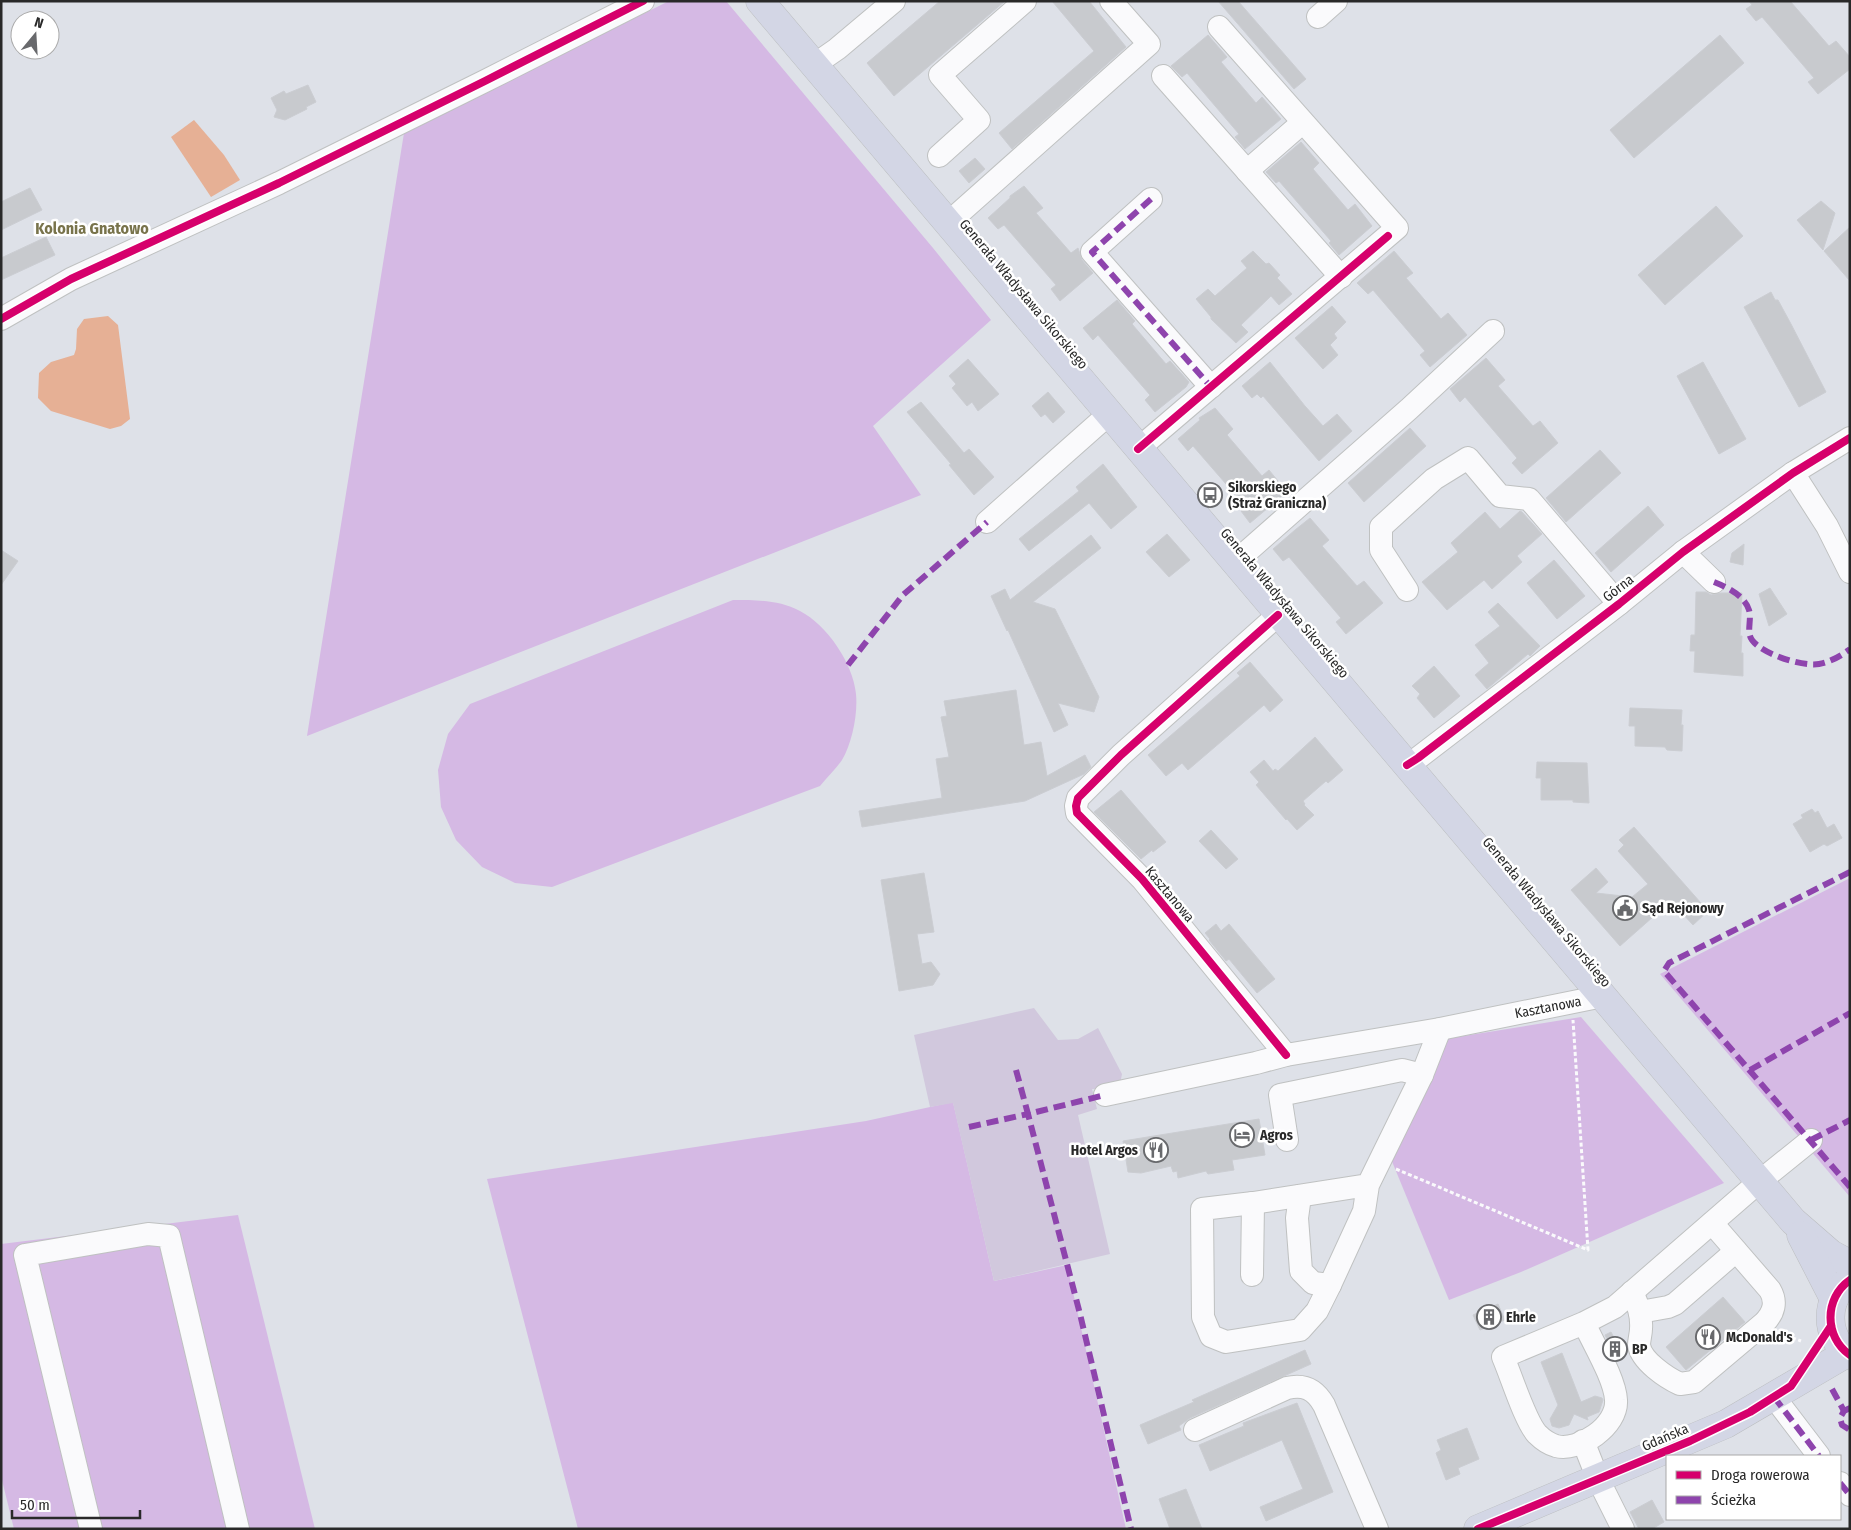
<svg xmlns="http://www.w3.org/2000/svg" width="1851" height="1530" font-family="'Fira Sans Condensed',sans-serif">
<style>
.green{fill:#d5b9e4}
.cemetery{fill:#d1c8dd}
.water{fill:#e6b095}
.building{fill:#c8cace;stroke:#cbcdd2}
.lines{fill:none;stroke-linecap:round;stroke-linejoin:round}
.minor-casing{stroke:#bfc1c1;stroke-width:24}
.major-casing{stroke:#bcbec0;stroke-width:29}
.path{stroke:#fafafc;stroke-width:3;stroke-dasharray:4 2.5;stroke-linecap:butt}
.minor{stroke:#fafafc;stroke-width:22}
.major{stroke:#d3d6e5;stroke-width:28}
.quiet{stroke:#8e44ad;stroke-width:6;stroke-dasharray:12 6;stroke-linecap:butt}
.cycleway-casing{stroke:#fff;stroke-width:11}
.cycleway{stroke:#d6006c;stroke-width:8}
.labels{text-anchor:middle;stroke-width:5;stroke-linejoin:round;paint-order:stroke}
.street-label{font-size:14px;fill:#292929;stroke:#fff}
.poi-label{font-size:14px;font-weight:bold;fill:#292929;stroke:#fff;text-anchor:start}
.quarter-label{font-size:16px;font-weight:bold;fill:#78734b;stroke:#fff}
</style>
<rect width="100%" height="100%" fill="#dee1e8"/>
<g class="green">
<polygon points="669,1 726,1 933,248 991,320 873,426 921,495 307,736 404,133"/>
<path d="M733 600C757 600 779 600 800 611 827 625 853 663 856 694 858 714 852 743 842 760 836 769 827 777 820 786L552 887 515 883 482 867 456 840 441 807 438 770 448 734 470 704Z"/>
<polygon points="1850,878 1850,1197 1660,974"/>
<polygon points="1581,1017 1724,1183 1521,1272 1449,1300 1391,1159 1445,1039"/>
<polygon points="953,1102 994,1281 1067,1265 1126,1529 578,1529 487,1179 866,1121"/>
<polygon points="238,1215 315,1529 14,1529 1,1476 1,1244"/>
</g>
<polygon class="cemetery" points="1034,1008 1058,1040 1078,1039 1098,1028 1122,1074 1119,1089 1092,1089 1097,1109 1078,1115 1110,1254 994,1281 953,1103 930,1107 914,1035"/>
<g class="water">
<polygon points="194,120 224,155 240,180 211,197 171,137"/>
<polygon points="108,316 118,325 130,419 121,426 110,429 51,411 38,398 39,373 51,362 74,355 76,349 77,329 84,319"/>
</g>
<g class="building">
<polygon points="940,1 1005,1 894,96 867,63"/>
<polygon points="1052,1 1089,1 1126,47 1012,149 999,133 1094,51"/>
<polygon points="1218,1 1238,1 1306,79 1294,89"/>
<polygon points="1749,1 1790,1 1829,46 1836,41 1850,57 1850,69 1818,94 1808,82 1814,78 1762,17 1756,21 1746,9 1752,5"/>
<polygon points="1208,35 1227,57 1221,62 1256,103 1262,97 1281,119 1245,149 1235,137 1239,134 1187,73 1182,77 1171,66"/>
<polygon points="1720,35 1744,63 1634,158 1610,130"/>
<polygon points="308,85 316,102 306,107 307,109 285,120 274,117 277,110 271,98 284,91 286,94"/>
<polygon points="1301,142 1319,163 1313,169 1348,210 1355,204 1372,226 1339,255 1329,243 1331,241 1279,181 1276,183 1266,172"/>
<polygon points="975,158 985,169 969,183 959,171"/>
<polygon points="1024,186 1043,208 1036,213 1071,253 1078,248 1082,260 1093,273 1060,301 1051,289 1056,285 1004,225 998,229 988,218 1010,198 1010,196"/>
<polygon points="30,188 42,210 1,230 1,202"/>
<polygon points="1821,201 1835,213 1823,250 1797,220"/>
<polygon points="1716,206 1743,236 1665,305 1638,275"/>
<polygon points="1850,227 1850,281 1824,251"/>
<polygon points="46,237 55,255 1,280 1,258"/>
<polygon points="1253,251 1266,264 1269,263 1280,275 1277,278 1292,294 1279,305 1271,296 1241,325 1248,332 1236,343 1211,319 1211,317 1196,299 1208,289 1215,296 1247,268 1241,261"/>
<polygon points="1394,251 1413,273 1406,278 1441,319 1448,313 1467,335 1430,367 1420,355 1425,351 1373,290 1368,294 1357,283"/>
<polygon points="1771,292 1775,300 1778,300 1791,324 1826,392 1799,407 1744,307"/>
<polygon points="1117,300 1135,321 1132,324 1166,364 1170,361 1189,382 1186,387 1155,412 1145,400 1150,395 1098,335 1093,340 1083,328"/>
<polygon points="1332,306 1346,322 1334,334 1337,338 1330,345 1338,355 1323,369 1295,338"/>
<polygon points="1486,358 1505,380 1498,386 1533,426 1540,421 1558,443 1522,474 1512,463 1517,458 1465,397 1460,402 1450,389"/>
<polygon points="968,359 999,394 978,411 972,402 967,406 952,388 956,384 949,376"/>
<polygon points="1270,362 1305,406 1323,426 1337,414 1352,431 1319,461 1263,396 1261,398 1257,394 1252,398 1242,386"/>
<polygon points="1703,362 1746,439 1719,454 1677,376"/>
<polygon points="1048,392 1065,412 1053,423 1045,414 1041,417 1032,406"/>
<polygon points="921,402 964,453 969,449 994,477 974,495 949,465 951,464 907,412"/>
<polygon points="1215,408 1233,429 1227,435 1262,476 1269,470 1287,492 1250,523 1241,511 1246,507 1193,446 1188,451 1178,439 1200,420 1199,418"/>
<polygon points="1410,428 1426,446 1364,502 1348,483"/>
<polygon points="1600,450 1621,473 1566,522 1546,498"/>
<polygon points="1103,464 1137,507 1111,529 1089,503 1029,551 1019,539 1079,491 1076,487"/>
<polygon points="1648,506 1664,525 1611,572 1595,553"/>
<polygon points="1520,511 1522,512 1542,534 1517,556 1522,562 1492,589 1484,580 1447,610 1422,582 1458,552 1451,543 1485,512 1500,529"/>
<polygon points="1310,518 1329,540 1322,546 1357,586 1364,581 1383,603 1346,634 1336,622 1341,618 1289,557 1283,561 1273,549 1295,530"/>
<polygon points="1167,534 1190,560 1169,577 1146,552"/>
<polygon points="1091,535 1101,548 1033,602 1055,609 1099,697 1094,712 1058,703 1068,725 1054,732 1008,630 1007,631 991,596 1005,589 1010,600"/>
<polygon points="1744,544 1743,565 1730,562 1732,553"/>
<polygon points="1,550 18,561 1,585"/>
<polygon points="1554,560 1585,596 1557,619 1527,583"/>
<polygon points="1770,588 1787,614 1769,626 1759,594"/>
<polygon points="1696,592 1706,592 1711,595 1721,593 1742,593 1740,636 1742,636 1741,653 1743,653 1743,676 1694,672 1695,651 1690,651 1691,635 1695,635"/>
<polygon points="1498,603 1540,646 1530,656 1528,654 1487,689 1475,675 1489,663 1475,645 1500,626 1488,612"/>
<polygon points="1250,662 1283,700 1270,712 1264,705 1188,770 1182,763 1166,776 1148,755 1240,676 1237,673"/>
<polygon points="1434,666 1460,696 1434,718 1417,698 1420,694 1412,686"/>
<polygon points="1016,690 1024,745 1041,742 1047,776 1085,755 1091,767 1084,774 1025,801 862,827 859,811 942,798 936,759 949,757 941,717 947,716 944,701"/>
<polygon points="1630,708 1682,710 1681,725 1683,725 1682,751 1667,750 1665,747 1635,746 1635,726 1629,726"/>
<polygon points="1315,737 1343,770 1328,783 1326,781 1303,801 1305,804 1304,805 1314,815 1297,830 1287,819 1286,820 1256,785 1259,782 1250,772 1264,760 1273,771 1275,769 1278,771"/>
<polygon points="1537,762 1587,763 1589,803 1573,802 1573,800 1541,800 1541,778 1536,778"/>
<polygon points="1121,790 1166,842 1153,852 1152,850 1141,859 1094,812"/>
<polygon points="1812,809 1815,813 1818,811 1827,828 1834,824 1842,838 1827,846 1824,844 1810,852 1793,824 1803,818 1801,815"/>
<polygon points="1634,827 1708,911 1693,925 1671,901 1620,946 1571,890 1596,868 1608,882 1596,893 1632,897 1648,884 1618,851 1624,845 1619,840"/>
<polygon points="1211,830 1238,859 1226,869 1199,841"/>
<polygon points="924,873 934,932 917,934 922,964 931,962 940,974 933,985 899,991 881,880"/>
<polygon points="1216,924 1221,931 1229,924 1275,979 1257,993 1229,959 1226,961 1209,940 1210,939 1205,933"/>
<polygon points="1259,1119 1265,1155 1232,1160 1234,1170 1208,1174 1206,1171 1178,1178 1177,1171 1173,1172 1171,1166 1141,1173 1128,1172 1123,1141"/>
<polygon points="1723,1297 1745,1322 1686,1370 1666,1347"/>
<polygon points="1498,1304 1505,1320 1480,1330 1473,1315"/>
<polygon points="1611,1332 1623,1355 1616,1358 1605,1335"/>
<polygon points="1305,1350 1311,1364 1190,1418 1179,1426 1181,1430 1148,1444 1140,1425 1194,1402 1192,1400"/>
<polygon points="1562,1353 1581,1402 1595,1396 1602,1398 1603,1400 1599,1412 1587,1417 1588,1420 1574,1414 1569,1425 1559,1428 1552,1426 1550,1419 1558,1405 1541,1362"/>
<polygon points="1297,1403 1333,1492 1266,1521 1260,1507 1303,1489 1282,1440 1210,1471 1199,1445 1244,1426 1243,1423"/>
<polygon points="1467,1428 1479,1459 1458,1468 1460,1474 1446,1480 1436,1453 1441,1450 1437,1440"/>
<polygon points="1186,1489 1202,1529 1170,1529 1159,1499"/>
<polygon points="1652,1500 1664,1522 1652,1529 1639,1529 1630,1512"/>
</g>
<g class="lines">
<defs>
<g id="minor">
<polyline points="1318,17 1336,1"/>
<polyline points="814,65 837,49 894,1"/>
<polyline points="1163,76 1341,277"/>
<polyline points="939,156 979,120 940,75 1025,1"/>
<polyline points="1247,171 1302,123"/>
<polyline points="1151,199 1092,252 1211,387"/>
<polyline points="948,223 1149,44 1111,1"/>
<polyline points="1,319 71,279 279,183 485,81 643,1"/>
<polyline points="1138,449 1397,228 1219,27"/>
<polyline points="1793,473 1827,526 1850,572"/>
<polyline points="987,522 1109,414"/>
<polyline points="1683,552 1714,582"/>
<polyline points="1234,563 1409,409 1493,331"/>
<polyline points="1407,590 1381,550 1381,527 1434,479 1468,458 1500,496 1529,499 1619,604"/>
<polyline points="1278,615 1121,755 1078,798 1076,806 1077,813 1142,879 1286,1055"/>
<polyline points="1407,765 1418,758 1619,604 1683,552 1793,473 1850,438"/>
<polyline points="1105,1095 1256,1063 1286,1055 1440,1029 1603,996"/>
<polyline points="1287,1140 1280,1095 1402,1070 1422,1075"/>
<polyline points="1368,1185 1364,1211 1330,1285 1317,1311 1300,1330 1226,1342 1211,1336 1203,1317 1202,1209 1253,1203 1368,1185 1422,1075 1440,1029"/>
<polyline points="1300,1196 1297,1218 1301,1271 1313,1283 1330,1285"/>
<polyline points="1252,1275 1253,1203"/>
<path d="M1632 1292C1638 1305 1642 1315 1641 1329 1641 1334 1639 1340 1639 1345 1641 1361 1667 1378 1680 1384L1694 1382 1764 1323C1774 1313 1777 1302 1770 1290L1712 1223"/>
<polyline points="1640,1312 1668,1307 1675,1304 1736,1251"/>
<path d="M1584 1323C1593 1343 1615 1379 1616 1400 1618 1426 1579 1452 1556 1446 1549 1444 1542 1439 1537 1434 1525 1421 1511 1375 1503 1357L1584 1323 1615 1307 1760 1181 1811 1140"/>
<polyline points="1774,1397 1819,1456"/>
<path d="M1195 1430 1287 1388C1304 1384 1315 1389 1324 1405L1377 1529"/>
<polyline points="1583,1441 1598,1479 1623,1529"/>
<polyline points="1840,1483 1850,1495"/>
<polyline points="91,1529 25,1255 148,1234 169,1236 238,1529"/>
</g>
<g id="major">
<polyline points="760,1 1793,1221 1831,1254 1850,1264"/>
<polyline points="1801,1235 1834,1299"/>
<path d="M1850 1280C1824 1298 1824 1337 1850 1355"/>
<polyline points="1478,1529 1726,1424 1847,1353"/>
</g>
</defs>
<use href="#minor" class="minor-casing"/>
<use href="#major" class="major-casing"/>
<g class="path">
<polyline points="1396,1169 1588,1250 1573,1020"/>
<polyline points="1780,1333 1801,1341"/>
</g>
<use href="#minor" class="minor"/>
<use href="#major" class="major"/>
<g class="quiet">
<polyline points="1151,199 1092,252 1211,387"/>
<path d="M1714 582C1727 587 1745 596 1749 610 1752 620 1746 632 1752 640 1762 654 1803 667 1819 664 1830 662 1841 656 1850 649"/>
<polyline points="848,665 903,595 987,522"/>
<polyline points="1850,872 1669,963 1664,971 1850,1187"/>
<polyline points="1016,1070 1028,1114 1105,1095"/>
<polyline points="1750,1070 1850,1013"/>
<polyline points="969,1127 1028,1114 1080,1314 1131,1529"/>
<polyline points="1811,1140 1850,1120"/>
<polyline points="1832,1389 1844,1411"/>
<polyline points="1774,1397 1819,1456"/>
<polyline points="1850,1408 1844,1411 1840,1418 1842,1425 1850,1430"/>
<polyline points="1840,1483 1850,1495"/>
</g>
<defs>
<g id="cycleway">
<polyline points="1,319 71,279 279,183 485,81 643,1"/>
<polyline points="1138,449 1388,236"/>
<polyline points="1278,615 1121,755 1078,798 1076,806 1077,813 1142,879 1286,1055"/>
<polyline points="1407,765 1418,758 1619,604 1683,552 1793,473 1850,438"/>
<path d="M1850 1280C1824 1298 1824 1337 1850 1355"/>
<polyline points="1478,1529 1690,1441 1750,1412 1791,1386 1831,1326"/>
</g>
</defs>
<use href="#cycleway" class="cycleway-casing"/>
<use href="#cycleway" class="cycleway"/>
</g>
<defs>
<symbol id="bus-ring" viewBox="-11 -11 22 22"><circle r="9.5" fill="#fff" stroke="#68696c" stroke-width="1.5"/><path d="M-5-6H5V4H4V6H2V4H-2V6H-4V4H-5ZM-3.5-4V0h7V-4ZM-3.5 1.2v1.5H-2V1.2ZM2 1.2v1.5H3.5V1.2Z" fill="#68696c"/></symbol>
<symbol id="civic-ring" viewBox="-11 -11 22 22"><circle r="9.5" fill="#fff" stroke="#68696c" stroke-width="1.5"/><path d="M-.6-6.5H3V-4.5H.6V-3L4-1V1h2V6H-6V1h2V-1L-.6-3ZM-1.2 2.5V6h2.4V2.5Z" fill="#68696c"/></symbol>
<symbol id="hotel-ring" viewBox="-11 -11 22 22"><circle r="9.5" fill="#fff" stroke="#68696c" stroke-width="1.5"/><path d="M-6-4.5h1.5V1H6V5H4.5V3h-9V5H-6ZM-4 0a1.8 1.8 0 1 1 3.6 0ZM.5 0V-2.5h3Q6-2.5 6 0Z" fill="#68696c"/></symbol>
<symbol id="restaurant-ring" viewBox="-11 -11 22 22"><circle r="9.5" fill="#fff" stroke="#68696c" stroke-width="1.5"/><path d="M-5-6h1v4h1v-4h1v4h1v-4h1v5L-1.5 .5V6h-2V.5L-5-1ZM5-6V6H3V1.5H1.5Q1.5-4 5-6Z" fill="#68696c"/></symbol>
<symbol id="building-ring" viewBox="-11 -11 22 22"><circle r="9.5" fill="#fff" stroke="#68696c" stroke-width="1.5"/><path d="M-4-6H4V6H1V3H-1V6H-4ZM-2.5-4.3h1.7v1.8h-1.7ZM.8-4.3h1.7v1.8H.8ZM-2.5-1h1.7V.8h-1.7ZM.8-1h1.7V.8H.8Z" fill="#68696c"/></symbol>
</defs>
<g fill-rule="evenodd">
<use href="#bus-ring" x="1196" y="481" width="28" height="28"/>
<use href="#civic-ring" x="1611" y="894" width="28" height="28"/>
<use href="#hotel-ring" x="1228" y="1121" width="28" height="28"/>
<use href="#restaurant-ring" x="1142" y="1136" width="28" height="28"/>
<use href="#building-ring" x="1475" y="1303" width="28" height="28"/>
<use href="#restaurant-ring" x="1694" y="1323" width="28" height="28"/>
<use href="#building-ring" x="1601" y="1335" width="28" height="28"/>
</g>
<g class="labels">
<g class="street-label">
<text transform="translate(1024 294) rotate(50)" y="5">Generała Władysława Sikorskiego</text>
<text transform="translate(1618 588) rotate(-38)" y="5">Górna</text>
<text transform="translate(1285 603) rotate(50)" y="5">Generała Władysława Sikorskiego</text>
<text transform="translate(1170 894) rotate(50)" y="5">Kasztanowa</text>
<text transform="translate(1547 912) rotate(50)" y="5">Generała Władysława Sikorskiego</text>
<text transform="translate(1548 1007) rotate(-11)" y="5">Kasztanowa</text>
<text transform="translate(1665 1437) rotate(-23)" y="5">Gdańska</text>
</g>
<g class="poi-label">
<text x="1228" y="492">Sikorskiego<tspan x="1228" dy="16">(Straż Graniczna)</tspan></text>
<text x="1642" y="913">Sąd Rejonowy</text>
<text x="1260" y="1140">Agros</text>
<text x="1138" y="1155" text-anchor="end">Hotel Argos</text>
<text x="1506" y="1322">Ehrle</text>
<text x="1726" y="1342">McDonald's</text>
<text x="1632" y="1354">BP</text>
</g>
<g class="quarter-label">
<text x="92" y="234">Kolonia Gnatowo</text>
</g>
</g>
<rect width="1851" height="1530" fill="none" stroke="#292929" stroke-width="5"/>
<rect x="1666" y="1455" width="175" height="65" fill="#ffffff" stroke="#a9a9a9"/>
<rect x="1676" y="1471" width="25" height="8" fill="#d6006c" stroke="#a9a9a9"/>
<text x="1711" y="1480" font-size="15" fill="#292929">Droga rowerowa</text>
<rect x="1676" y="1496" width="25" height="8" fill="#8e44ad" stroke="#a9a9a9"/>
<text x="1711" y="1505" font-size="15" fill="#292929">Ścieżka</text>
<g transform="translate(35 35) rotate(18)"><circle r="24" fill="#ffffff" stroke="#a9a9a9"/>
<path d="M0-4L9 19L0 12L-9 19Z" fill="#68696c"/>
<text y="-8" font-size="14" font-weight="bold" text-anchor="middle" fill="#292929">N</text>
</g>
<path d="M12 1510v8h128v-8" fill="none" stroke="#292929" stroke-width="2.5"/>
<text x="20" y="1510" font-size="15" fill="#292929" stroke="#ffffff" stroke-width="4" paint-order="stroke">50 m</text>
</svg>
